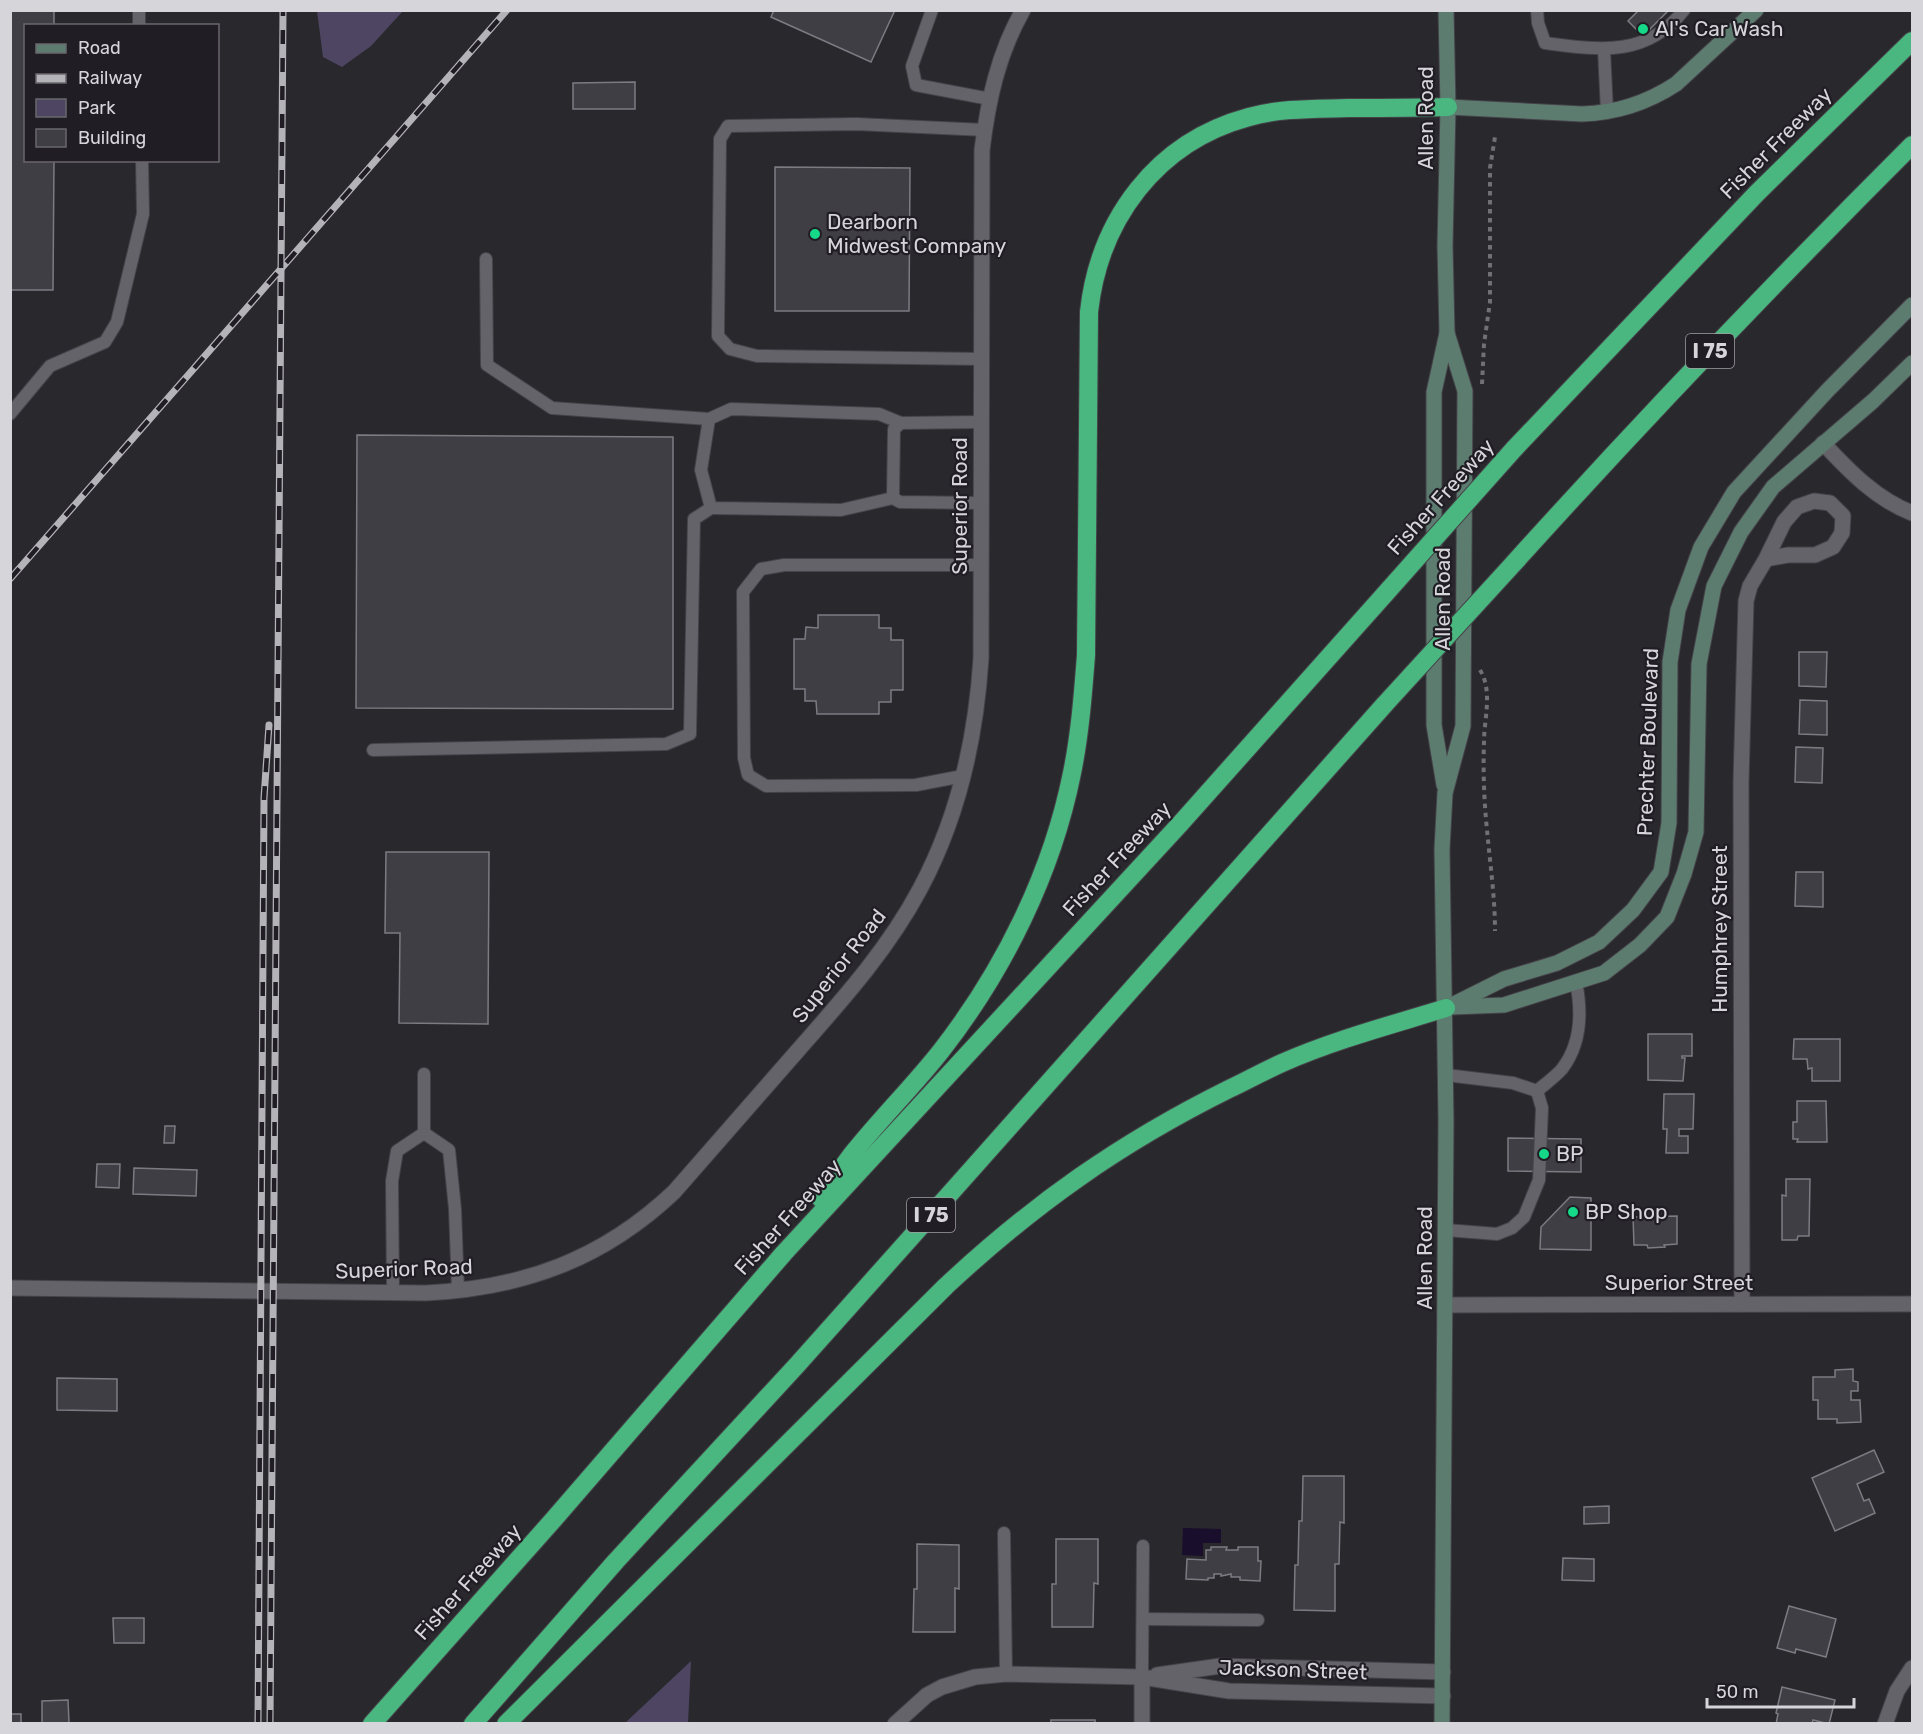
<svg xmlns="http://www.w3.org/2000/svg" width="1923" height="1734" font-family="Rubik,sans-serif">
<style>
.green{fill:#4e4563}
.water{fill:#190e2b}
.building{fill:#3f3e44;stroke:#7d7b82;stroke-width:1.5}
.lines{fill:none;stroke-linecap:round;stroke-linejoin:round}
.service-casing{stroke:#454349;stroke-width:14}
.minor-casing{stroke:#454349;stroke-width:17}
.secondary-casing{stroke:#454349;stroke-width:17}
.motorway-casing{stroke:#454349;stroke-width:20}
.path{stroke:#717074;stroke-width:4;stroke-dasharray:4.5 4.5;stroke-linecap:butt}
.service{stroke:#65636a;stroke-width:12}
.minor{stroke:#65636a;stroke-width:15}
.secondary{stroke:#5d7c70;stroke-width:15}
.motorway{stroke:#49b77f;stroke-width:18}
.rail-casing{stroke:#b4b3b8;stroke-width:7}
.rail{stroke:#201e24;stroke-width:4.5;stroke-dasharray:14;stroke-linecap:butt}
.motorway-bridge-casing{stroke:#454349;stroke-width:20;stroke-linecap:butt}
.motorway-bridge{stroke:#49b77f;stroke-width:18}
.poi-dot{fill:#15d989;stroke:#201e24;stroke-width:2}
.labels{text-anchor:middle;stroke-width:4.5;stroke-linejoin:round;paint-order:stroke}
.shield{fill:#201e24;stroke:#9f9ea3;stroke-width:1.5}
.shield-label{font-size:20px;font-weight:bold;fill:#d6d5d9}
.poi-label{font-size:21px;fill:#d6d5d9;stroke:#201e24;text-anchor:start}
.street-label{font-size:21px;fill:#d6d5d9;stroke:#201e24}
</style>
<rect width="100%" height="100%" fill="#29282d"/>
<g class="green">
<polygon points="317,11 317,10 403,11 371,46 342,67 323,57"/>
<polygon points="691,1661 688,1723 625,1723"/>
</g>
<polygon class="water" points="1183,1528 1221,1529 1221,1543 1203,1543 1203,1556 1182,1555"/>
<g class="building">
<polygon points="10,10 54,10 54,26 26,26 26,160 54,160 53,290 10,290"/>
<polygon points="774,10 895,10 871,62 771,17"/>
<polygon points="1639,10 1669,10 1643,36 1628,21"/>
<polygon points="635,82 635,109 573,109 573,83"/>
<polygon points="775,167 910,168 909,311 775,311"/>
<polygon points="357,435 673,437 673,709 356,708"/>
<polygon points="818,615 879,615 879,628 891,628 891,640 903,640 903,690 891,690 891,702 879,702 879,714 817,714 816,701 805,701 805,689 794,689 794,639 805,639 806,627 818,628"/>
<polygon points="1799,652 1827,652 1826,687 1799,686"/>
<polygon points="1800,700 1827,701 1827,735 1799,734"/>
<polygon points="1796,747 1823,748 1822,783 1795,782"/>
<polygon points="386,852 489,852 488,1024 399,1023 400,933 385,933"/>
<polygon points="1796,872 1823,872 1823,907 1795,906"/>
<polygon points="1648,1034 1692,1034 1692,1056 1682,1056 1682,1058 1685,1058 1683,1081 1648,1080"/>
<polygon points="1794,1039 1840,1039 1840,1081 1812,1081 1812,1068 1808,1069 1807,1059 1793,1059"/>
<polygon points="1664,1094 1694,1094 1693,1129 1679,1129 1679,1136 1688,1136 1688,1153 1666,1153 1667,1129 1663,1129"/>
<polygon points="1797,1101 1826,1101 1827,1142 1797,1142 1798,1139 1793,1139 1793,1122 1797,1122"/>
<polygon points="165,1126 175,1126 174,1143 164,1143"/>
<polygon points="1508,1138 1581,1139 1581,1172 1508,1171"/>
<polygon points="97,1164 120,1164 119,1188 96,1187"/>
<polygon points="134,1168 197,1170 196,1196 133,1194"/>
<polygon points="1786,1179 1810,1179 1809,1236 1798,1236 1797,1240 1782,1240 1782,1195 1786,1196"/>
<polygon points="1570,1197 1591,1198 1591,1250 1540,1249 1541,1227"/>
<polygon points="1677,1216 1677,1244 1664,1245 1665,1247 1648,1248 1647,1245 1634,1245 1633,1217"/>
<polygon points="1853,1369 1853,1381 1858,1382 1858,1391 1851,1391 1851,1400 1860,1400 1861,1422 1837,1423 1837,1419 1818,1419 1818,1400 1813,1400 1813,1377 1835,1377 1835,1370"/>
<polygon points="57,1378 117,1379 117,1411 57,1410"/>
<polygon points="1874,1450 1884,1472 1857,1484 1864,1501 1869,1499 1875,1513 1835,1531 1812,1478"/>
<polygon points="1303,1476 1344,1476 1344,1523 1340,1522 1339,1564 1335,1564 1335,1611 1294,1610 1295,1565 1298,1565 1299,1521 1302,1521"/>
<polygon points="1609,1506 1609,1523 1584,1524 1584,1507"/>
<polygon points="1056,1539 1098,1539 1098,1584 1094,1583 1093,1627 1052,1627 1052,1584 1056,1584"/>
<polygon points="917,1544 959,1545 959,1589 955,1588 955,1632 913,1632 914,1589 917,1589"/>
<polygon points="1211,1547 1227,1547 1226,1550 1238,1550 1238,1547 1258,1547 1258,1561 1261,1561 1260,1581 1240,1580 1240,1577 1231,1577 1231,1574 1221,1576 1221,1574 1214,1574 1214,1578 1208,1578 1208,1580 1186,1579 1187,1559 1206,1560 1206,1550 1211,1550"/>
<polygon points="1563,1558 1594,1559 1594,1581 1562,1580"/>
<polygon points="1789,1606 1836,1619 1826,1657 1796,1649 1795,1653 1777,1648"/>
<polygon points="113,1618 144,1618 144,1643 114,1643"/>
<polygon points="1782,1687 1835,1700 1829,1724 1813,1720 1812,1724 1776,1724 1778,1714 1776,1713"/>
<polygon points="68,1700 69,1723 42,1723 42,1701"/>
<rect x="10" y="1714" width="11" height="10"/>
<polygon points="1051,1720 1095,1720 1095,1724 1008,1724 1051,1723"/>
</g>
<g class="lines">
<defs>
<g id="service">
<polyline points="139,10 139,26"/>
<polyline points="932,10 912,66 916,85 990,99"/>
<path d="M1537 10 1538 23 1545 43C1599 50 1646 58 1684 10"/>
<polyline points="1604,49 1607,112"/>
<polyline points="486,259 487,365 552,408 709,419"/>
<polyline points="982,359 757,356 730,349 718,336 720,139 728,126 856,124 985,130"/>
<polyline points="10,414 50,366 105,342 117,322 143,214 142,160"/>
<polyline points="893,498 841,510 711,508 701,470 709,419 731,409 879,414 901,423"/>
<polyline points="981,503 900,502 893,498 894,429 901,423 981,422"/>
<polyline points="373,750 666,744 690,734 694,519 711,508"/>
<polyline points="963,776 916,785 766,786 748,775 744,758 743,592 761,569 784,565 981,565"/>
<polyline points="424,1074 424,1133"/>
<polyline points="1446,1075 1513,1083 1537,1091 1542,1108 1539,1180 1524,1217 1512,1228 1497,1234 1446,1230"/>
<path d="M1537 1091C1545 1084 1555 1077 1562 1069 1582 1043 1582 1012 1576 982"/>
<polyline points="393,1293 392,1181 397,1151 424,1133 449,1150 455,1209 458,1291"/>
<polyline points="1004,1533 1006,1674"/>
<polyline points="1143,1619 1258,1620"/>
<polyline points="1142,1677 1143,1546"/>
</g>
<g id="minor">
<path d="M1823 443C1849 471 1876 499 1912 513"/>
<path d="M10 1288 426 1293C523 1288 602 1260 674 1192 716 1144 758 1096 800 1048 844 998 888 949 920 889 958 818 976 738 981 658L982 150C988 101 998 54 1023 10"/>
<polyline points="1742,1304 1741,782 1746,601 1750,586 1766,559 1784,522 1797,507 1814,501 1830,503 1843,516 1842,533 1833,547 1815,555 1788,555 1766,559"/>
<polyline points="1446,1305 1912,1304"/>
<polyline points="1157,1675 1220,1666 1443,1672"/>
<polyline points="895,1724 927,1695 942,1687 975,1677 1006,1674 1142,1677 1229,1691 1443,1696"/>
<polyline points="1142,1724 1142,1677"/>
<polyline points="1885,1724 1897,1691 1912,1668"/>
</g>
<g id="secondary">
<path d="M1448 107 1582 114C1617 113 1647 103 1676 84L1756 10"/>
<polyline points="1444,785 1434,725 1434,392 1447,333 1445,246 1448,107 1446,10"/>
<polyline points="1452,1007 1504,1005 1604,973 1640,945 1667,917 1684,874 1696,832 1699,664 1714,586 1741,532 1773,487 1873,401 1912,363"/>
<polyline points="1446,1008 1504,979 1557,963 1599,942 1633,910 1661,872 1669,823 1670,662 1678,610 1701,547 1734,492 1827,391 1912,305"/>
<polyline points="1442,1724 1446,1121 1442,849 1445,793 1463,726 1465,391 1447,333"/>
</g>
<g id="motorway">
<polyline points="1514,449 1756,194 1912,41"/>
<path d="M1514 563C1643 420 1776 281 1912 145"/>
<path d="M821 1199C833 1182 844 1163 858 1147 885 1114 915 1084 941 1051 1004 970 1052 873 1072 773 1080 734 1083 694 1086 655L1089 312C1099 220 1156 142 1249 117 1281 108 1315 109 1348 108 1382 108 1415 108 1448 107"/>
<polyline points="372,1724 554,1519 784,1253 1180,824 1385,594"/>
<polyline points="473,1724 616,1561 797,1365 955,1188 1385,704"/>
<path d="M506 1724 946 1286C1034 1204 1120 1143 1229 1089 1246 1081 1264 1071 1282 1063 1334 1040 1391 1025 1446 1008"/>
</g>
</defs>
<use href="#service" class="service-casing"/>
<use href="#minor" class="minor-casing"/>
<use href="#secondary" class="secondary-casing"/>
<use href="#motorway" class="motorway-casing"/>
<g class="path">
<polyline points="1482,384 1484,344 1490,302 1490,168 1495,137"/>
<path d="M1480 670C1493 691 1484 719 1484 742 1483 771 1484 801 1487 830 1490 863 1495 897 1495 931"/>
</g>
<use href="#service" class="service"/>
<use href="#minor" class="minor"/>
<use href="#secondary" class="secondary"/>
<use href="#motorway" class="motorway"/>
<defs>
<g id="rail">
<polyline points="10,579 507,10"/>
<polyline points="258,1724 264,798 269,725"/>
<polyline points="270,1724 283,10"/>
</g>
</defs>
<use href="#rail" class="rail-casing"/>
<use href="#rail" class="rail"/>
<defs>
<g id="motorway-bridge">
<polyline points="1385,594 1514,449"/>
<polyline points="1385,704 1514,563"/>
</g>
</defs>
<use href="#motorway-bridge" class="motorway-bridge-casing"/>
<use href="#motorway-bridge" class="motorway-bridge"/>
</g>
<g class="poi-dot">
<circle cx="1643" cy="29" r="6"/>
<circle cx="815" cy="234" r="6"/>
<circle cx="1544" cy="1154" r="6"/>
<circle cx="1573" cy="1212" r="6"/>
</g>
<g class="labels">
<g class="shield">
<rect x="1686" y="334" width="48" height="34" rx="4.5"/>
<rect x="907" y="1198" width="48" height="34" rx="4.5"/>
</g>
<g class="shield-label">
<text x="1710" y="358">I 75</text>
<text x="931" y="1222">I 75</text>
</g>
<g class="poi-label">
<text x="1655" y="36">Al's Car Wash</text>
<text x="827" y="229">Dearborn<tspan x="827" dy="24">Midwest Company</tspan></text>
<text x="1556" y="1161">BP</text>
<text x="1585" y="1219">BP Shop</text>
</g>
<g class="street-label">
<text transform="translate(1426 118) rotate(-90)" y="7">Allen Road</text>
<text transform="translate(1776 143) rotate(-45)" y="7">Fisher Freeway</text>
<text transform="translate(1441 497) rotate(-48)" y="7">Fisher Freeway</text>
<text transform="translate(960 506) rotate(-90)" y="7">Superior Road</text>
<text transform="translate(1443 599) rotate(-90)" y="7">Allen Road</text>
<text transform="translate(1648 742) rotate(-88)" y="7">Prechter Boulevard</text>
<text transform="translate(1117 859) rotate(-47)" y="7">Fisher Freeway</text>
<text transform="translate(1720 929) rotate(-90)" y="7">Humphrey Street</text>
<text transform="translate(839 966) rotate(-52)" y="7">Superior Road</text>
<text transform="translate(788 1217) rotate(-48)" y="7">Fisher Freeway</text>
<text transform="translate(1425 1258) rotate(-90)" y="7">Allen Road</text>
<text transform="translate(404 1269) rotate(-2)" y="7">Superior Road</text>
<text x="1679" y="1290">Superior Street</text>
<text transform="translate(468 1582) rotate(-48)" y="7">Fisher Freeway</text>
<text transform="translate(1293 1670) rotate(2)" y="7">Jackson Street</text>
</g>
</g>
<rect width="1923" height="1734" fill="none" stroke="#d6d5d9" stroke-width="24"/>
<rect x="24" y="24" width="195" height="138" fill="#201e24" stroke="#69676c" stroke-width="1.5"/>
<rect x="36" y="44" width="30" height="9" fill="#5d7c70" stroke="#69676c" stroke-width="1.5"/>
<text x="78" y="54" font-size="18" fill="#d6d5d9">Road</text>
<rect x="36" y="74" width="30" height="9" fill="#b4b3b8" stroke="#69676c" stroke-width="1.5"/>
<text x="78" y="84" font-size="18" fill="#d6d5d9">Railway</text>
<rect x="36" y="99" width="30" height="18" fill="#4e4563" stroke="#69676c" stroke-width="1.5"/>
<text x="78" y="114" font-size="18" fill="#d6d5d9">Park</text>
<rect x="36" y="129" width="30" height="18" fill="#3f3e44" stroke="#69676c" stroke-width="1.5"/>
<text x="78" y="144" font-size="18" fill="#d6d5d9">Building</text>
<path d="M1707 1698v9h147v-9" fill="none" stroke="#d6d5d9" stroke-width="3"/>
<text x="1716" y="1698" font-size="18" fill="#d6d5d9" stroke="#201e24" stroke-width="4.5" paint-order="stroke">50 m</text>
</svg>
